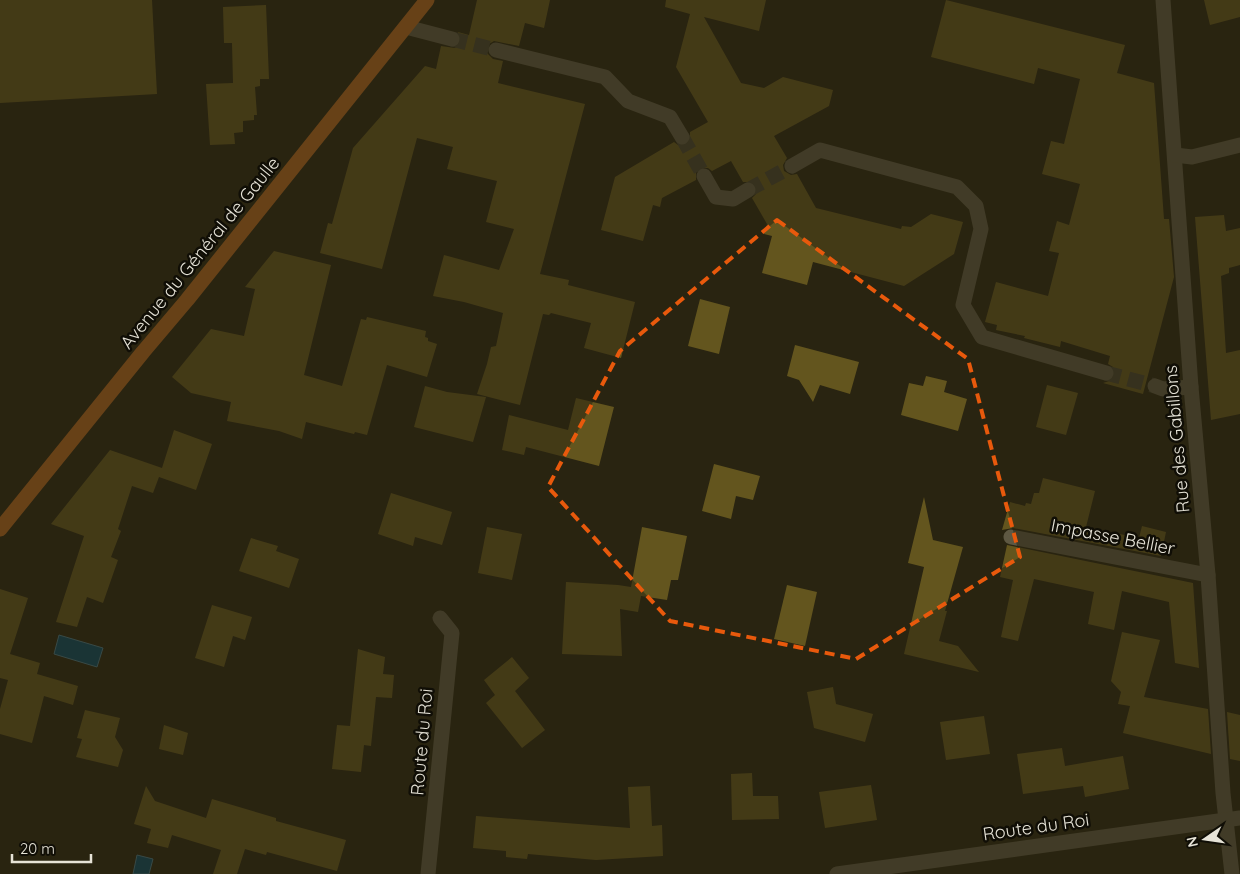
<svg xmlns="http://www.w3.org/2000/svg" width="1240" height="874" font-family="Quicksand,sans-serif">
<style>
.water{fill:#074763;stroke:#4a7686}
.building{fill:#63551e}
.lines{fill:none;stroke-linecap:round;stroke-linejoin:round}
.minor-tunnel{stroke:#45412f;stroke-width:15;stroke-dasharray:15 8;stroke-linecap:butt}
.minor{stroke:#5e5843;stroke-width:15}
.major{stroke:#b26521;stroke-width:15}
.marked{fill:none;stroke:#e8590c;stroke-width:4;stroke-dasharray:10 6;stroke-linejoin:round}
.labels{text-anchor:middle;stroke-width:5;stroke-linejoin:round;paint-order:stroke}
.street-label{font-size:18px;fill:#e6e3d7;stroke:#100e06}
</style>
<rect width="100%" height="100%" fill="#292411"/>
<g class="water">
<polygon points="59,635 103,648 97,667 54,654"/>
<polygon points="137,855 153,859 149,874 133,874"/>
</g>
<g class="building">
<polygon points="0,0 152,0 157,94 0,103"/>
<polygon points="477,0 550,0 544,28 525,23 519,46 494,41 489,44 487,53 493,59 503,61 498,83 585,104 540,274 569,280 568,285 635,302 621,358 584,348 591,323 551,313 549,315 543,314 520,405 477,394 487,364 491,347 496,346 503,313 464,302 433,296 444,255 499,270 514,229 486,222 497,181 447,169 453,147 417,138 382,269 320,253 328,223 332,224 353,148 425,66 436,69 441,46 455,48 461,41 458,32 469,35"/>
<polygon points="666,0 766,0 759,31 704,17 741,83 764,88 783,77 833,90 829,106 774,136 787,158 783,165 784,171 791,175 797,174 816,208 901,229 902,226 911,227 931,214 963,222 954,254 904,286 813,262 807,285 762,273 772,236 764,234 767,224 752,198 756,194 756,186 752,182 743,182 731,161 712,171 708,168 700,168 696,172 696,180 662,198 660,207 653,205 643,241 601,230 615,177 674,142 678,145 686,145 690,141 690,132 708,122 676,67 690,14 665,7"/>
<polygon points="946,0 1125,45 1117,73 1154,83 1164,219 1169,219 1174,277 1143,394 1103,383 1112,380 1115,375 1113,367 1108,364 1110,356 1061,341 1060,347 1024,338 1025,336 996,330 997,325 985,322 996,282 1048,296 1059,253 1049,251 1057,221 1069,225 1080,184 1042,174 1051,141 1064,144 1080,79 1038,68 1034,84 931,57"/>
<polygon points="1204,0 1240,0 1240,17 1210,25"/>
<polygon points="266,5 269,79 260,79 260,86 255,87 257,115 254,115 254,120 243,121 243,132 234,133 235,144 210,145 206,84 233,83 232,43 224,43 223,7"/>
<polygon points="1224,215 1226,231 1240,228 1240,265 1229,268 1229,273 1221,276 1226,353 1240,350 1240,414 1211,420 1195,217"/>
<polygon points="274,251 331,265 304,375 342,386 361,319 366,320 367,317 426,331 425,337 428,338 428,341 437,344 427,377 387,365 367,435 355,432 354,434 306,422 302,439 279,431 227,421 231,402 191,393 172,377 211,329 244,336 255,289 245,287"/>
<polygon points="700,299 730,307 719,354 688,346"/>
<polygon points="795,345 859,362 850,394 820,385 813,402 799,380 787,376"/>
<polygon points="926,376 947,381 944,392 967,399 958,431 901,415 909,383 923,386"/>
<polygon points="1047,385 1078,393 1066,435 1036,427"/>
<polygon points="425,386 447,392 486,397 473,442 414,427"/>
<polygon points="576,398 614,407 599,466 526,447 524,455 502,450 509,415 568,430"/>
<polygon points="174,430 212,444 196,490 159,477 153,493 132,486 118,529 121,531 111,557 118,560 103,603 87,597 77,627 56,622 84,536 51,524 110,450 162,468"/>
<polygon points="714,464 760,476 753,500 736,496 731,519 702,511"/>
<polygon points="1043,478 1095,491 1086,527 1139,538 1142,526 1166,532 1161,556 1013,528 1002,530 1010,502 1025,506 1026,503 1031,504 1034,493 1039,493"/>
<polygon points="391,493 452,512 442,545 415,537 413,546 378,534"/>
<polygon points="924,497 933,540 963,547 945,611 947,611 939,641 958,646 979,672 904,654 924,567 908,563"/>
<polygon points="487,527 522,534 512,580 478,573"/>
<polygon points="642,527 687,536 678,580 671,580 667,600 641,596 638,612 620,609 622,656 562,654 566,582 618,585 631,587"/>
<polygon points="251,538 278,546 276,551 299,559 289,588 239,571"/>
<polygon points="1007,545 1193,583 1199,668 1175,663 1169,602 1122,591 1114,630 1088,624 1094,592 1034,579 1018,641 1001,637 1013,580 1000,577"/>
<polygon points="787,585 817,592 805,646 774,639"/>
<polygon points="0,589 28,598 10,654 40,663 37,674 78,686 73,705 44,696 32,743 0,734 0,709 8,680 0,678"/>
<polygon points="212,605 252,617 245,640 233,636 224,667 195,658"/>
<polygon points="1122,632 1160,640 1144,697 1208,709 1211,754 1123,733 1130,706 1118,704 1121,692 1111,681"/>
<polygon points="358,649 385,657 383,674 394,675 392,698 376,697 371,746 364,745 361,772 332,769 337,725 350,726"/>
<polygon points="512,657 529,678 515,691 545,730 522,748 486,703 495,695 484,680"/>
<polygon points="833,687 836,704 873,714 865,742 814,728 807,692"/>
<polygon points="85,710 120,718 115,737 123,750 118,767 76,757 82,739 77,738"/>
<polygon points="1227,712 1240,715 1240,761 1230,759"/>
<polygon points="984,716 990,754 946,760 940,722"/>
<polygon points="164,725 188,733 183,755 159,749"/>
<polygon points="1062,748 1065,766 1123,756 1129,789 1085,797 1083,786 1023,794 1017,754"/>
<polygon points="752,773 753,796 778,796 779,819 732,820 731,774"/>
<polygon points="871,785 877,820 825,828 819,792"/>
<polygon points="146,786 155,801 206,818 212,799 276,818 276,821 346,840 337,871 267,852 266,855 245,849 237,874 213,874 221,850 172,835 168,848 147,843 151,829 134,824"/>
<polygon points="650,786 652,826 662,825 663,856 596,860 528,854 527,859 506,857 506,851 473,848 476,816 630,828 628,787"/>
</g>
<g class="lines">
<g class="minor-tunnel">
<polyline points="452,39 496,50"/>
<polyline points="682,137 704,176"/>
<polyline points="748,190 792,166"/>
<polyline points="1106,373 1155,386"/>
</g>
<g class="minor">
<polyline points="1163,0 1191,387 1208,575 1223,793 1232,874"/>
<polyline points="406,27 452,39"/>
<polyline points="496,50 605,77 628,101 670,117 682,137"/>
<polyline points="1175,155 1192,157 1240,145"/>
<polyline points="792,166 820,150 957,187 976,206 981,229 963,305 982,337 1106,373"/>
<polyline points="704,176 716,197 733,199 748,190"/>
<polyline points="1155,386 1163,389 1191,387"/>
<polyline points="1011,537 1208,575"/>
<polyline points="428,874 452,633 440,618"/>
<polyline points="837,874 1240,818"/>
</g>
<polyline class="major" points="0,529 143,352 187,300 427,0"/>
</g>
<path d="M0 0H1240V874H0ZM777 220 968 359 1020 557 856 659 670 621 548 487 620 351Z" fill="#292411" fill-opacity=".55" fill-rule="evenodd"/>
<path class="marked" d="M777 220 968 359 1020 557 856 659 670 621 548 487 620 351Z"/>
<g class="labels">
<g class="street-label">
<text transform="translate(200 253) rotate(-51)" y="6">Avenue du Général de Gaulle</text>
<text transform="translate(1177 439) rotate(-95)" y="6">Rue des Gabillons</text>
<text transform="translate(1113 537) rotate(11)" y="6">Impasse Bellier</text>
<text transform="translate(422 742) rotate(-85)" y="6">Route du Roi</text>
<text transform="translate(1036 827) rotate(-8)" y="6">Route du Roi</text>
</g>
</g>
<g transform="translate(1205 839) rotate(257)" stroke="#100e06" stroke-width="4" paint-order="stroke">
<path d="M0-4L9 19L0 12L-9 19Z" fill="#e6e3d7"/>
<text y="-8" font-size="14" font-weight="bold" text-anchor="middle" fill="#e6e3d7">N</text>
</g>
<path d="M12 854v8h79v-8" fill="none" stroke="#e6e3d7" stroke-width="2.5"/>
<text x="20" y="854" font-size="15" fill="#e6e3d7" stroke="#100e06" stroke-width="4" paint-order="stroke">20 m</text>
</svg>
